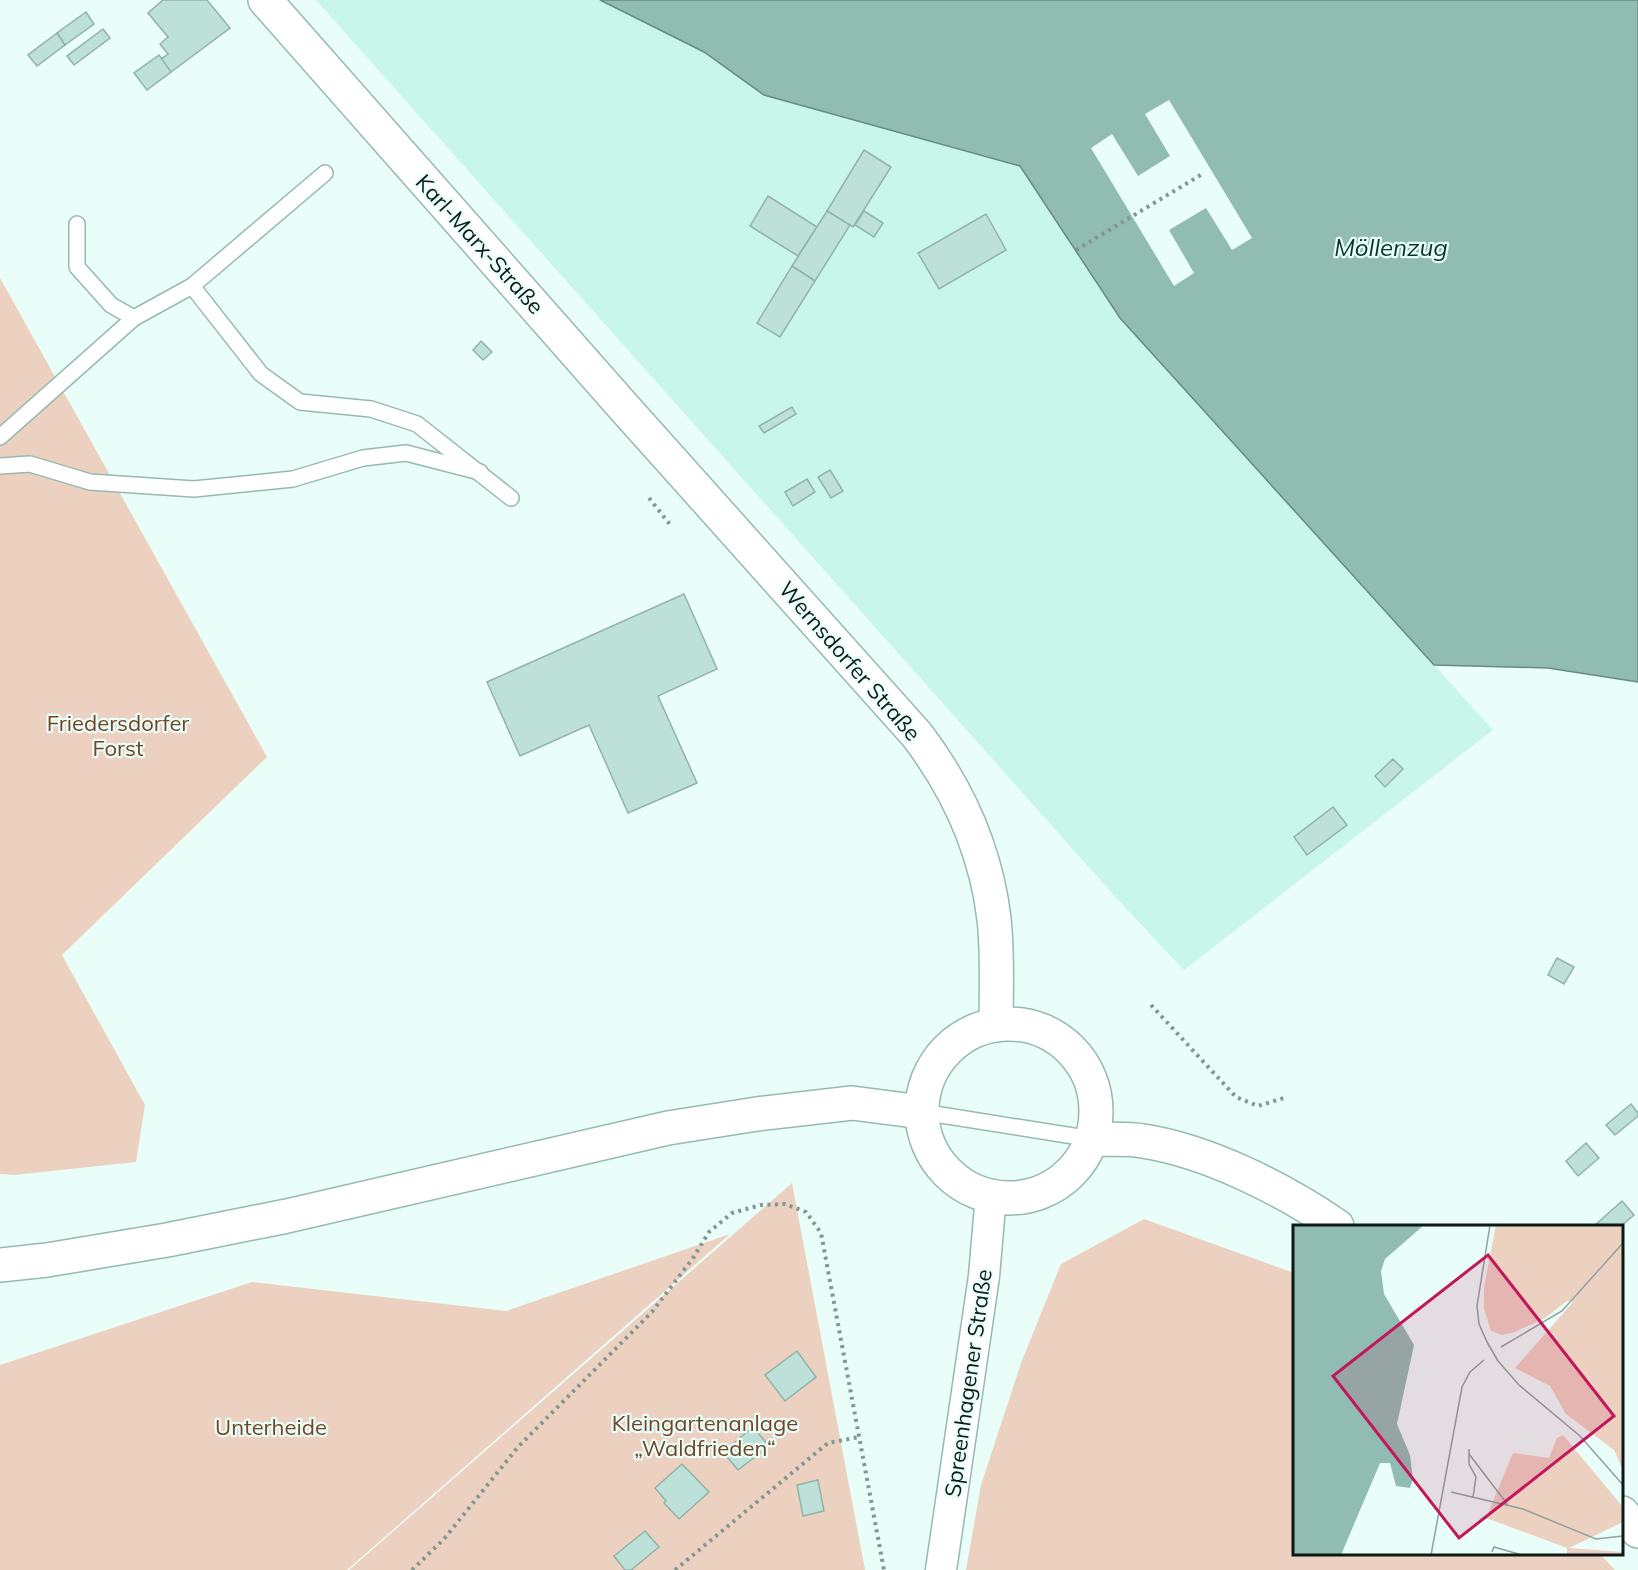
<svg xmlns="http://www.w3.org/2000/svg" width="1638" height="1570" font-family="Mulish,sans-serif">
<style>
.built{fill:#c9f6eb}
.green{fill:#ecd1c0}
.water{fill:#90bcb1;stroke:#688b82;stroke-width:1.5}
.pier{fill:#e9fef8}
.building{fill:#bde1d8;stroke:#91b3aa;stroke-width:1.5}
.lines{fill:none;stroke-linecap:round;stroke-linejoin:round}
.service-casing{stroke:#97b9b0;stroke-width:18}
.minor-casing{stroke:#97b9b0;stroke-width:33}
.tertiary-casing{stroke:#97b9b0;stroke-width:36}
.secondary-casing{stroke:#97b9b0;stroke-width:36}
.path{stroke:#849691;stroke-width:4;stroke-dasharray:3 4.5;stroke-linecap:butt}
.service{stroke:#fff;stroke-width:15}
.minor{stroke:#fff;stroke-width:30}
.tertiary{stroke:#fff;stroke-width:33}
.secondary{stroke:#fff;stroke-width:33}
.labels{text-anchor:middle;stroke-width:4.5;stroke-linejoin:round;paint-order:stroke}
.street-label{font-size:22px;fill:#0c1916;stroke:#e9fef8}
.park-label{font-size:22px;fill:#744524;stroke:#e9fef8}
.water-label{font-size:24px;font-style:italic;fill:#0a352d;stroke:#e9fef8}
.inset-road{fill:none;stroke:#91a29e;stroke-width:1.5}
.view{fill:#c2185b;fill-opacity:0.15;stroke:#c2185b;stroke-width:3}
.inset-edge{fill:none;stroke:#0c1916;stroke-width:3}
</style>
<rect width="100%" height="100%" fill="#e9fef8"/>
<polygon class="built" points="316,0 600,0 704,52 764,95 1020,166 1120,318 1493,730 1184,970 1119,901"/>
<g class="green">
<polygon points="0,278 267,757 62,955 145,1105 136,1162 14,1175 0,1174"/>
<polygon points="792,1183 865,1570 349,1570"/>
<polygon points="1144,1219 1294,1273 1294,1554 1600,1554 1615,1570 966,1570 981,1485 1021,1363 1061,1264"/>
<polygon points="730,1234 347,1570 0,1570 0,1365 252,1282 506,1311"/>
</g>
<polygon class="water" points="600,0 1638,0 1638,682 1548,668 1434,665 1120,318 1020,166 764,95 704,52"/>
<polygon class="pier" points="1169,100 1252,238 1232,250 1206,208 1169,230 1194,273 1174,286 1091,148 1112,134 1138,176 1170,156 1145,114"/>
<g class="building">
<polygon points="163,0 207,0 230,28 171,72 161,59 168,54 160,44 168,37 148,13"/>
<polygon points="86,12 94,24 65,45 57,33"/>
<polygon points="103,29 110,38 74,65 67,56"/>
<polygon points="57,33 65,45 37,66 28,55"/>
<polygon points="159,55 171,72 147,90 134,73"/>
<polygon points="864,150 891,167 853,227 827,211"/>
<polygon points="768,196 817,227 798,256 750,226"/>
<polygon points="827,211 850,225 815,281 792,266"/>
<polygon points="864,211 883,223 874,237 855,225"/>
<polygon points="986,214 1006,250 939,289 918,253"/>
<polygon points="792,266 815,281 780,337 757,323"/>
<polygon points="481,341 492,352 483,360 473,350"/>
<polygon points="792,407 796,414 764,433 759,426"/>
<polygon points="830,470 843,491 831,498 818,477"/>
<polygon points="807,479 815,492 793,506 785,492"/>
<polygon points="684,594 717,669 658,696 697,783 628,813 589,725 520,756 487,682"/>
<polygon points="1393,759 1403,769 1385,787 1375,776"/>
<polygon points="1333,807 1347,825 1307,855 1294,837"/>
<polygon points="1557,958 1574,967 1564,984 1548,975"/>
<polygon points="1631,1104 1638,1113 1638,1116 1615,1135 1606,1125"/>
<polygon points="1586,1143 1599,1158 1578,1176 1566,1161"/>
<polygon points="1622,1201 1634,1215 1621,1226 1594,1226"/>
<polygon points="797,1351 816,1377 785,1401 765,1375"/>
<polygon points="753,1427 769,1446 738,1470 723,1452"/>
<polygon points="682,1464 709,1492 679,1519 664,1503 666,1501 655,1488"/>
<polygon points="818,1480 824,1511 803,1516 797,1485"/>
<polygon points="645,1531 659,1547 631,1570 625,1570 614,1556"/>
</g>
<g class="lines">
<defs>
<g id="service">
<polyline points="77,224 77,267 111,305 134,318"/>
<polyline points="192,286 261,374 300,402 371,409 417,424 511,498"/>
<polyline points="0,437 134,318 192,286 325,173"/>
<polyline points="0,466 30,464 90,482 194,489 293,479 363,458 406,453 480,472"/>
<polyline points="922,1112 1092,1139"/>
</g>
<polyline id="minor" points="941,1570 984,1276 991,1195"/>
<path id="tertiary" d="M265 0 621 404 917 735C958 789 986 851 994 919 998 954 996 990 996 1025"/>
<g id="secondary">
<circle cx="1009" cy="1111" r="87"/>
<path d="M1092 1139C1108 1140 1126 1138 1143 1141 1208 1151 1283 1189 1337 1226"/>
<polyline points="0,1265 47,1260 167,1240 287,1216 668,1128 757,1114 852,1103 922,1112"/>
<polyline points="1622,1513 1638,1531"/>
</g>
</defs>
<use href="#service" class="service-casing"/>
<use href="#minor" class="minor-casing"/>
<use href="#tertiary" class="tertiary-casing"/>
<use href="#secondary" class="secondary-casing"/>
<g class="path">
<polyline points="1076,250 1204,173"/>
<polyline points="649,498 672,527"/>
<polyline points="1151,1005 1236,1097 1258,1106 1287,1097"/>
<polyline points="412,1570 444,1539 518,1447 652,1312 693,1258 709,1232 732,1213 761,1205 785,1204 806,1212 821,1233 884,1570"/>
<polyline points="675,1570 828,1443 859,1437"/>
</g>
<use href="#service" class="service"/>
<use href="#minor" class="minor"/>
<use href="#tertiary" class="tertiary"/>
<use href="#secondary" class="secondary"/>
</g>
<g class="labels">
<g class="street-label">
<text transform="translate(480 244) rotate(48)" y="8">Karl-Marx-Straße</text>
<text transform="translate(850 661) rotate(49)" y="8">Wernsdorfer Straße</text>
<text transform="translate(968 1383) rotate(-82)" y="8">Spreenhagener Straße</text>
</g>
<g class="park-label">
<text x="118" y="731">Friedersdorfer<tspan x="118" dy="25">Forst</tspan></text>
<text x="705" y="1431">Kleingartenanlage<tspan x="705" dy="25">„Waldfrieden“</tspan></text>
<text x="271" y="1435">Unterheide</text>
</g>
<g class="water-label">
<text x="1391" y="256">Möllenzug</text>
</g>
</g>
<g transform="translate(1293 1225)">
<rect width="330" height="330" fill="#e9fef8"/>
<path d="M203 0H330V245L321 225 273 189 257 161 222 143 280 77 274 76 252 93 222 107 209 110 198 106 191 84V62ZM270 210 330 282V297L276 323 330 327V330H274V323L193 293 220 228 256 233 264 213Z" fill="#ecd1c0"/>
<path d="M0 0H131L92 34 88 46 91 69 121 120 104 199 117 230 120 254 117 263 103 261 97 238H87L48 330H0Z" fill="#90bcb1"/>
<path class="inset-road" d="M194 117 205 136M194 117 186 99 184 81 197 0M208 122 269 86 330 18M205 136 226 160 287 211 330 260M176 224V239L183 252 180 272M176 229 215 280M158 267 230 284 303 314 330 311M199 327 201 322 229 330M138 330 169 162 177 147 191 135"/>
<path class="view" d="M195 30 321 191 166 313 40 151Z"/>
<rect width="330" height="330" class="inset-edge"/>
</g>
</svg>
